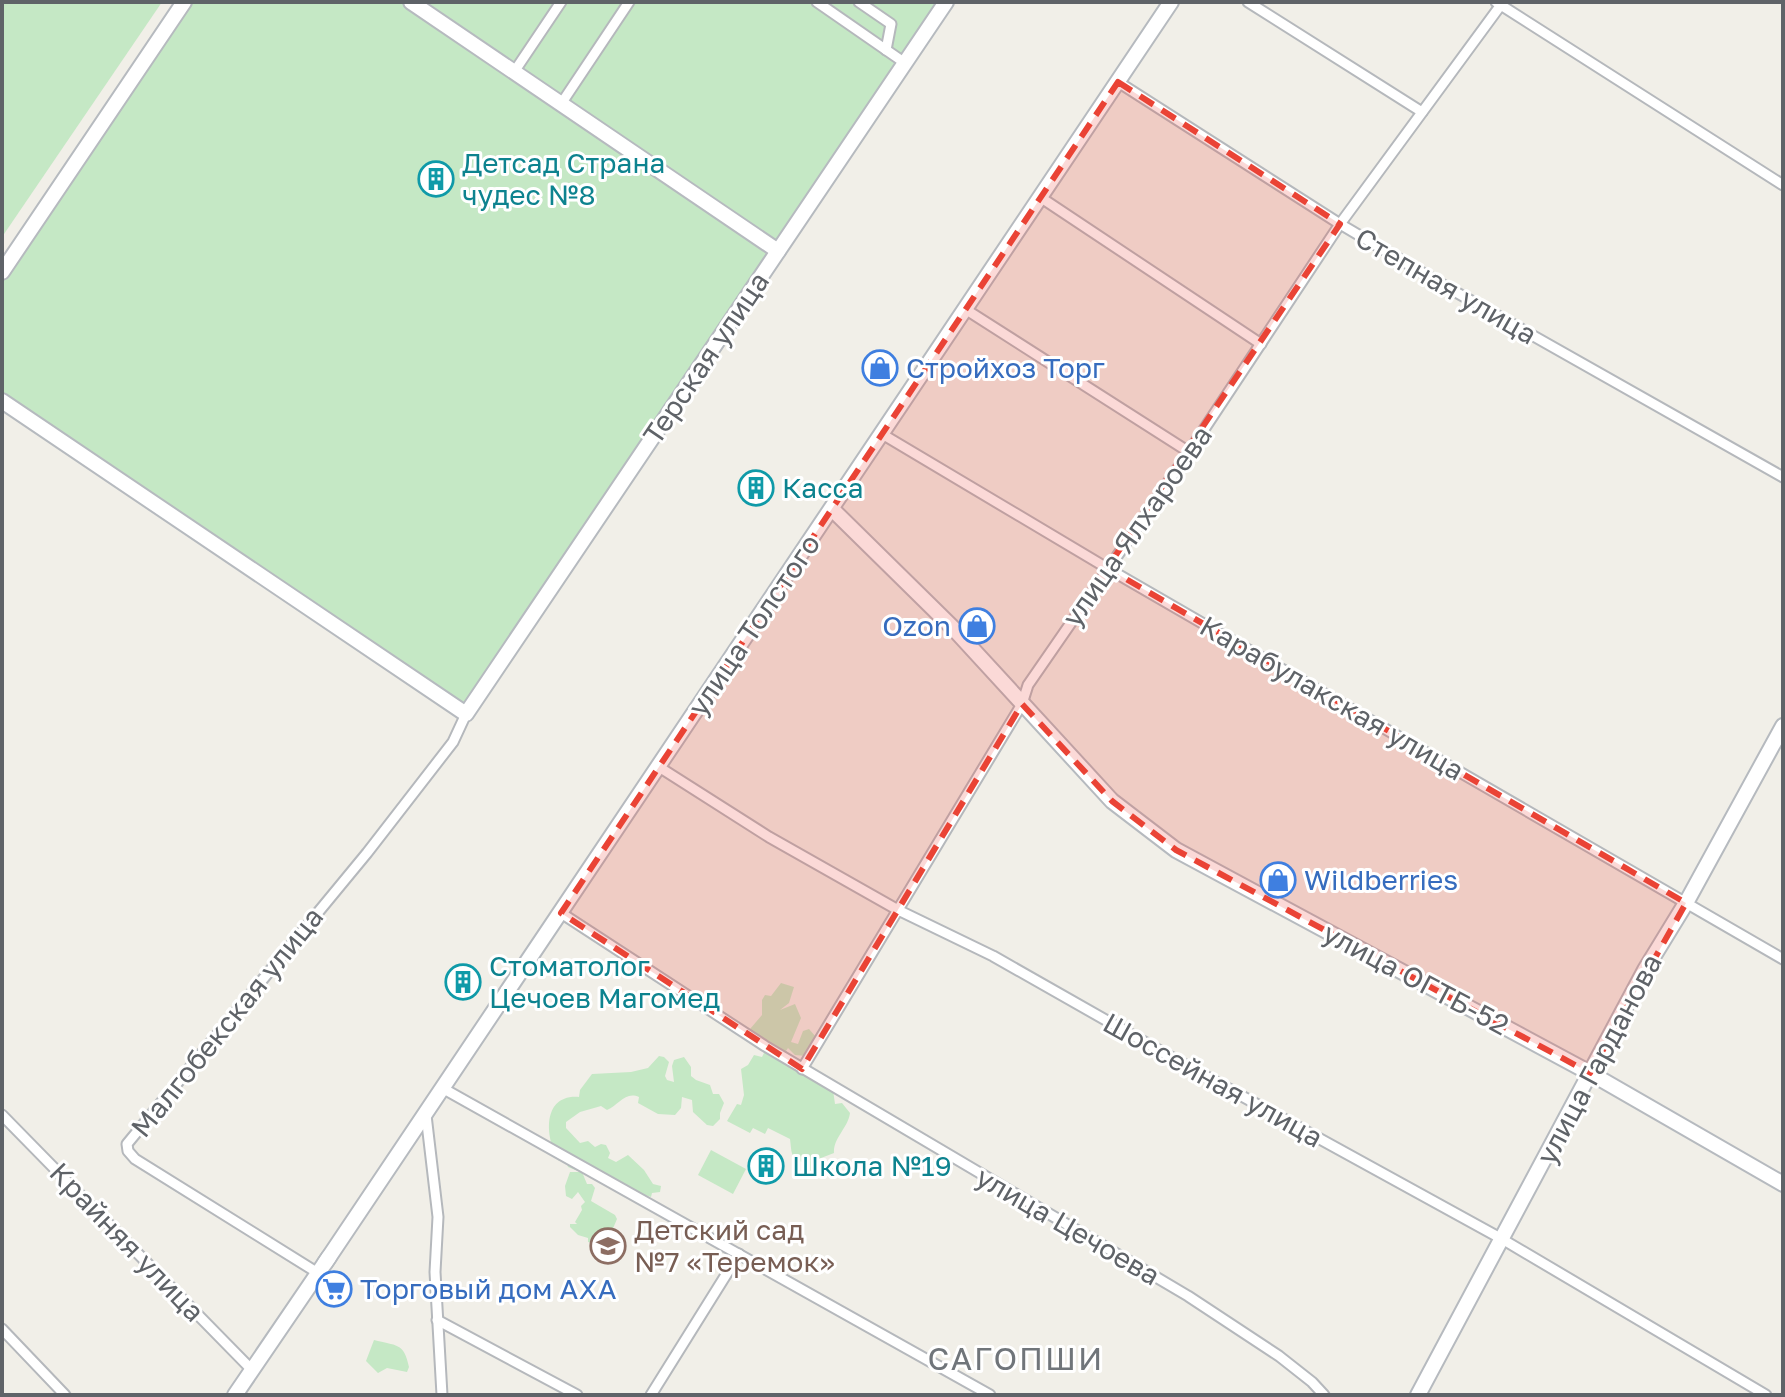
<svg xmlns="http://www.w3.org/2000/svg" width="1785" height="1397" font-family="'Golos Text',sans-serif">
<style>
.green{fill:#c5e8c5}
.lines{fill:none;stroke-linecap:round;stroke-linejoin:round}
.street-casing{stroke:#b5b8bc;stroke-width:13}
.secondary-casing{stroke:#b6babf;stroke-width:18}
.street{stroke:#fff;stroke-width:9}
.secondary{stroke:#fff;stroke-width:14}
.marked{fill:#ea4335;fill-opacity:0.2;stroke:#ea4335;stroke-width:6;stroke-dasharray:16 10;stroke-linejoin:round}
.labels{text-anchor:middle;stroke-width:6;stroke-linejoin:round;paint-order:stroke}
.culture-label{font-size:28px;fill:#0d838f;stroke:#fff;text-anchor:start}
.street-label{font-size:28px;fill:#5f6368;stroke:#fff}
.shop-label{font-size:28px;fill:#366cbe;stroke:#fff;text-anchor:start}
.education-label{font-size:28px;fill:#785e54;stroke:#fff;text-anchor:start}
.quarter-label{font-size:32px;letter-spacing:2px;fill:#70757a;stroke:#fff}
</style>
<rect width="100%" height="100%" fill="#f1efe8"/>
<g class="green">
<polygon points="2,2 162,2 2,237"/>
<polygon points="184,2 946,2 466,714 2,401 2,272"/>
<path d="M781 983 794 987 789 1003 780 1010 795 1004 801 1018 791 1042 798 1044 803 1031 809 1029 816 1037 806 1056 795 1055 788 1048 786 1051 833 1090 835 1104 842 1103 850 1113C848 1128 833 1138 834 1153L821 1158 818 1175 814 1177 810 1176 806 1163C790 1159 792 1154 790 1139L768 1128 765 1134 753 1128 750 1133 727 1121 737 1104 741 1105 744 1095 741 1069 748 1065 754 1055 762 1057 764 1053 750 1029 762 1015V1000L765 995 771 996Z"/>
<path d="M659 1056 664 1057 669 1062 665 1076 667 1080 674 1082 672 1066 674 1060 684 1057 691 1067V1076L696 1080 710 1085 713 1094H719L724 1103 720 1113V1119L713 1126 707 1125 693 1112 692 1100 682 1097 681 1108 675 1115 658 1114 638 1103 639 1097C625 1091 619 1105 607 1110L601 1106 580 1112 566 1122V1128L580 1143 588 1141 595 1147 601 1144 606 1145 610 1153 608 1158 616 1162 628 1155 644 1170 653 1184 661 1186 660 1192 652 1193 651 1197 642 1194 636 1198 620 1189 618 1192 614 1191 612 1188 602 1184 591 1165 578 1171 568 1167 566 1161H559C545 1139 541 1094 579 1097L580 1090 592 1074 631 1072 648 1068Z"/>
<polygon points="711,1150 746,1169 733,1194 698,1175"/>
<polygon points="570,1172 582,1172 587,1184 592,1184 595,1188 591,1201 615,1215 617,1219 606,1245 588,1242 588,1238 578,1235 570,1227 570,1224 577,1224 575,1222 582,1210 581,1206 585,1202 578,1192 572,1199 566,1196 565,1186"/>
<path d="M374 1340C396 1346 404 1342 409 1367L407 1372 387 1368 378 1373 366 1361Z"/>
</g>
<g class="lines">
<defs>
<g id="street">
<polyline points="817,2 905,63"/>
<polyline points="859,2 891,24 886,50"/>
<polyline points="1248,2 1422,112"/>
<polyline points="1496,2 1783,185"/>
<polyline points="514,72 561,2"/>
<polyline points="1118,82 1340,224 1445,286 1783,477"/>
<polyline points="561,104 629,2"/>
<polyline points="1040,197 1261,344"/>
<polyline points="965,309 1189,452"/>
<polyline points="882,434 1107,568 1783,959"/>
<polyline points="659,767 769,837 898,910 993,956 1169,1056 1502,1239 1766,1395"/>
<polyline points="561,913 765,1046 1188,1296 1279,1356 1312,1382 1324,1395"/>
<polyline points="802,1069 1022,704 1028,685 1189,452 1340,224 1503,2"/>
<polyline points="444,1089 990,1395"/>
<polyline points="2,1115 252,1370"/>
<polyline points="426,1115 438,1217 435,1272 442,1395"/>
<polyline points="318,1273 135,1159 128,1151 127,1144 367,853 453,742 466,714"/>
<polyline points="437,1320 577,1395"/>
<polyline points="2,1329 65,1395"/>
<polyline points="651,1395 739,1254"/>
</g>
<g id="secondary">
<polyline points="411,2 778,251"/>
<polyline points="2,272 184,2"/>
<polyline points="2,401 466,714 946,2"/>
<polyline points="832,509 954,629 1112,801 1176,850 1590,1073 1783,1184"/>
<polyline points="325,1263 1171,2"/>
<polyline points="235,1395 329,1257"/>
<polyline points="1418,1395 1645,970 1686,903 1783,726"/>
</g>
</defs>
<use href="#street" class="street-casing"/>
<use href="#secondary" class="secondary-casing"/>
<use href="#street" class="street"/>
<use href="#secondary" class="secondary"/>
</g>
<path class="marked" d="M1118 82 1340 224 1107 568 1686 903 1590 1073 1176 850 1112 801 1022 704 802 1069 561 913Z"/>
<defs>
<symbol id="building-ring" viewBox="-11 -11 22 22"><circle r="9.5" fill="#fff" stroke="#0f9aa8" stroke-width="1.5"/><path d="M-4-6H4V6H1V3H-1V6H-4ZM-2.5-4.3h1.7v1.8h-1.7ZM.8-4.3h1.7v1.8H.8ZM-2.5-1h1.7V.8h-1.7ZM.8-1h1.7V.8H.8Z" fill="#0f9aa8"/></symbol>
<symbol id="shop-ring" viewBox="-11 -11 22 22"><circle r="9.5" fill="#fff" stroke="#3f7fe0" stroke-width="1.5"/><path d="M-5-2.5h2.3a2.7 3.5 0 0 1 5.4 0H5L5.5 6h-11ZM-1.5-2.5h3a1.5 2.3 0 0 0-3 0Z" fill="#3f7fe0"/></symbol>
<symbol id="school-ring" viewBox="-11 -11 22 22"><circle r="9.5" fill="#fff" stroke="#8d6e63" stroke-width="1.5"/><path d="M0-5L7-2L0 1L-7-2ZM-4 1L0 2.5L4 1V4Q0 6-4 4Z" fill="#8d6e63"/></symbol>
<symbol id="supermarket-ring" viewBox="-11 -11 22 22"><circle r="9.5" fill="#fff" stroke="#3f7fe0" stroke-width="1.5"/><path d="M-6-5.5h2.5l.6 2H6L4.5 2H-2.5L-4.4-4H-6ZM-1.5 3.2a1.3 1.3 0 1 0 .1 0ZM3 3.2a1.3 1.3 0 1 0 .1 0Z" fill="#3f7fe0"/></symbol>
</defs>
<g fill-rule="evenodd">
<use href="#building-ring" x="416" y="159" width="40" height="40"/>
<use href="#shop-ring" x="860" y="348" width="40" height="40"/>
<use href="#building-ring" x="736" y="468" width="40" height="40"/>
<use href="#shop-ring" x="957" y="606" width="40" height="40"/>
<use href="#shop-ring" x="1258" y="860" width="40" height="40"/>
<use href="#building-ring" x="443" y="962" width="40" height="40"/>
<use href="#building-ring" x="746" y="1146" width="40" height="40"/>
<use href="#school-ring" x="588" y="1226" width="40" height="40"/>
<use href="#supermarket-ring" x="314" y="1269" width="40" height="40"/>
</g>
<g class="labels">
<g class="culture-label">
<text x="462" y="173">Детсад Страна<tspan x="462" dy="32">чудес №8</tspan></text>
<text x="782" y="498">Касса</text>
<text x="489" y="976">Стоматолог<tspan x="489" dy="32">Цечоев Магомед</tspan></text>
<text x="792" y="1176">Школа №19</text>
</g>
<g class="street-label">
<text transform="translate(1446 286) rotate(30)" y="10">Степная улица</text>
<text transform="translate(706 358) rotate(-56)" y="10">Терская улица</text>
<text transform="translate(1137 526) rotate(-55)" y="10">улица Ялхароева</text>
<text transform="translate(754 625) rotate(-56)" y="10">улица Толстого</text>
<text transform="translate(1332 698) rotate(30)" y="10">Карабулакская улица</text>
<text transform="translate(1416 979) rotate(28)" y="10">улица ОГТБ-52</text>
<text transform="translate(227 1022) rotate(-51)" y="10">Малгобекская улица</text>
<text transform="translate(1599 1059) rotate(-62)" y="10">улица Гарданова</text>
<text transform="translate(1213 1080) rotate(29)" y="10">Шоссейная улица</text>
<text transform="translate(1068 1226) rotate(30)" y="10">улица Цечоева</text>
<text transform="translate(127 1242) rotate(46)" y="10">Крайняя улица</text>
</g>
<g class="shop-label">
<text x="906" y="378">Стройхоз Торг</text>
<text x="951" y="636" text-anchor="end">Ozon</text>
<text x="1304" y="890">Wildberries</text>
<text x="360" y="1299">Торговый дом АХА</text>
</g>
<g class="education-label">
<text x="634" y="1240">Детский сад<tspan x="634" dy="32">№7 «Теремок»</tspan></text>
</g>
<g class="quarter-label">
<text x="1016" y="1370">САГОПШИ</text>
</g>
</g>
<rect width="1785" height="1397" fill="none" stroke="#5f6368" stroke-width="8"/>
</svg>
